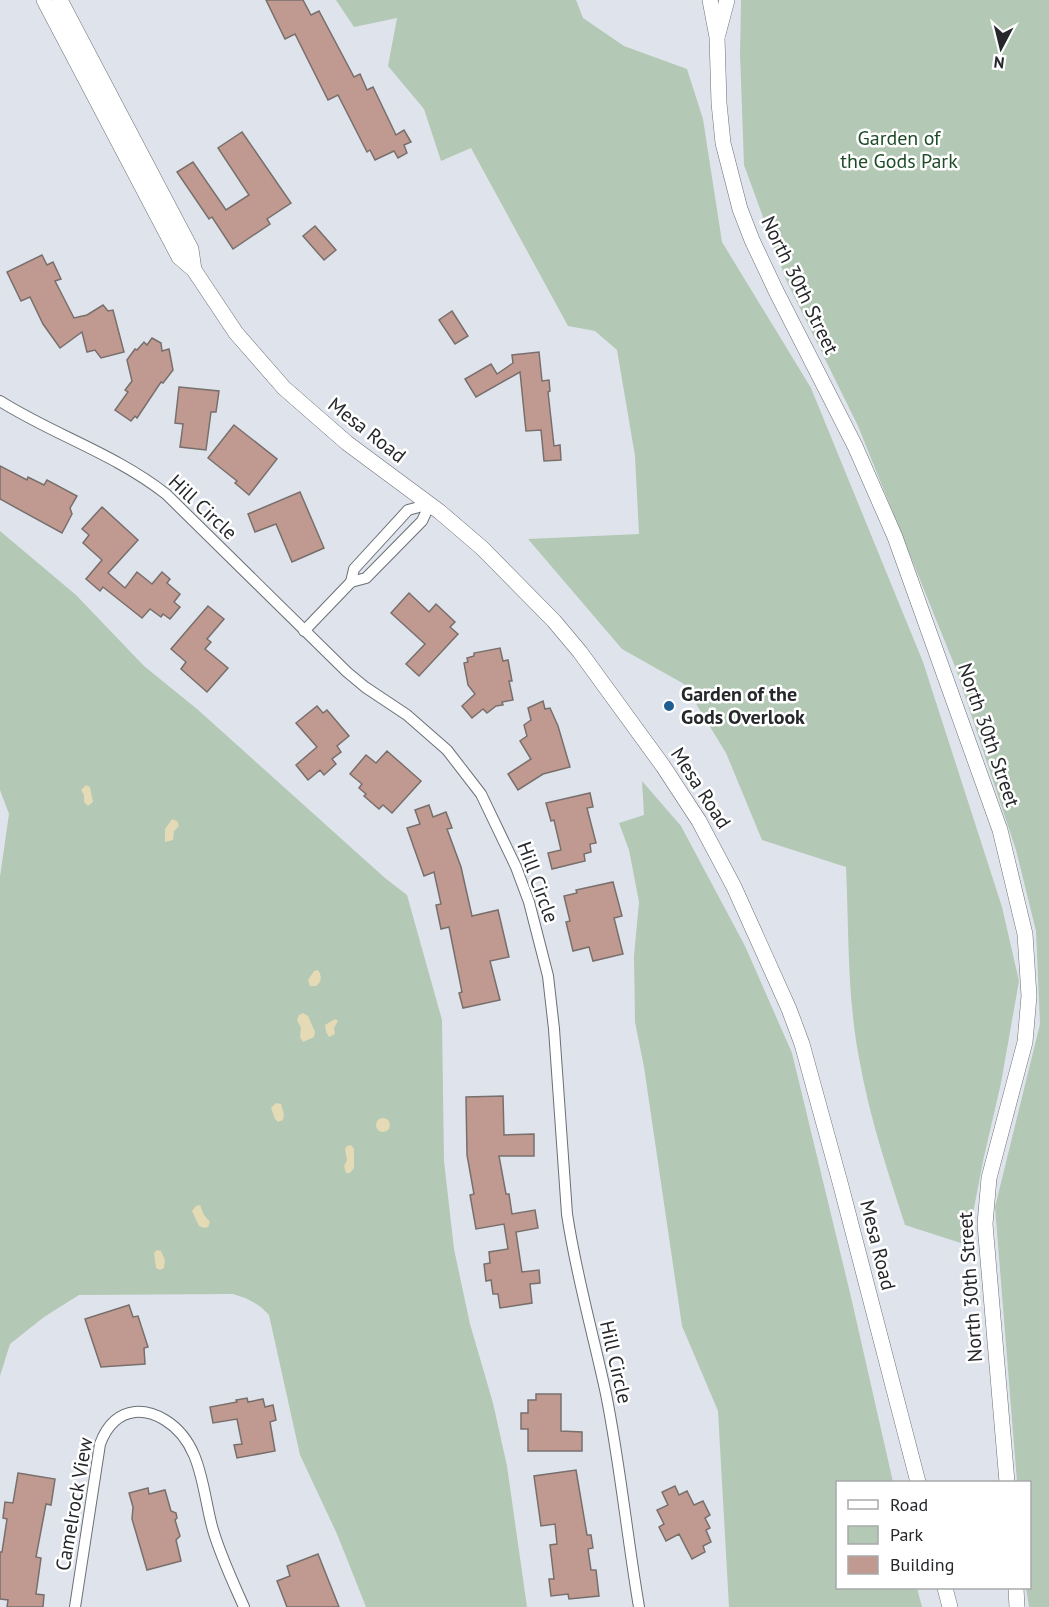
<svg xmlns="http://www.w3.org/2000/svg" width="1049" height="1607" font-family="'PT Sans',sans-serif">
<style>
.green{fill:#b3c8b5}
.sand{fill:#e4dab5}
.building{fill:#c09a90;stroke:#786f6d;stroke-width:1.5}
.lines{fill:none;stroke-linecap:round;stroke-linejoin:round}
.minor-casing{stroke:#6b7076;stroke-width:12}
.secondary-casing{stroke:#6b7076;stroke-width:16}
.minor{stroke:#fff;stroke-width:10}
.secondary{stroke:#fff;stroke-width:15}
.poi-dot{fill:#1d5d92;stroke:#fff;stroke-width:2}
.labels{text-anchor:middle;stroke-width:5;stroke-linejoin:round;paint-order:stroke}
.park-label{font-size:20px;fill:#1e4c28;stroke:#fff}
.street-label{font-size:20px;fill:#25272a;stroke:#fff}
.poi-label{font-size:20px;font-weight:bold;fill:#25272a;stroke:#fff;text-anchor:start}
</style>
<rect width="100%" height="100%" fill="#dfe4ec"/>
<g class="green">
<path d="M336 0H576L583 18 624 46 687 69 703 119 722 242 811 388 923 662 1002 907 1019 981 1001 1083 983 1161 967 1245 905 1225C887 1170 869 1115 859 1058 847 995 849 931 846 867L762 840 726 753 684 684 622 649 528 539 639 534 635 456 617 350 595 331 568 326 471 148 441 161 424 109 388 66 397 18 354 27Z"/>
<polygon points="741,0 1049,0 1049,1607 1029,1607 1026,1588 1030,1588 1030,1482 1017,1482 995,1207 1040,1024 1036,931 1016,850 956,669 858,426 786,280 744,165 740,54"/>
<path d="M0 531 76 595 144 666 197 709 385 878 407 895 442 1020 444 1161 454 1249 470 1324 493 1403 507 1466 527 1607H366L337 1534 300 1455 269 1315C258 1303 247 1298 233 1294L79 1295 44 1317 10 1344 0 1376V877L9 814 0 790Z"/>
<polygon points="642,781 681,826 745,946 792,1053 851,1297 893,1482 838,1482 838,1588 917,1588 922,1607 729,1607 718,1411 682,1326 644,1067 635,1022 634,956 639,902 629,850 619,823 644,815"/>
</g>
<g class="sand">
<polygon points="86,785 90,787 93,802 88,806 84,802 84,795 81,790"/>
<polygon points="172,819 177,821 179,826 174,831 173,840 165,842 165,829"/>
<path d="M318 970C322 976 322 982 316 986H310L308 980 314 971Z"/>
<polygon points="303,1013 308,1016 315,1032 314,1037 303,1042 300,1037 301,1028 297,1020 299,1015"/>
<polygon points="335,1019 338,1021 334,1028 335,1034 329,1037 326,1032 325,1025"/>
<polygon points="276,1103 281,1104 284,1114 283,1120 278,1122 275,1119 271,1108"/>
<circle cx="383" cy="1125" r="7"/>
<polygon points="351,1145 354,1149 354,1168 350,1173 346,1173 344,1166 347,1160 345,1149 347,1146"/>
<polygon points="200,1205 204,1215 210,1222 208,1227 204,1228 199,1226 192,1211 196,1206"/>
<polygon points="157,1250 161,1251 165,1260 164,1268 160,1270 156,1268 154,1253"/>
</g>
<g class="building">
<polygon points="266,0 303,0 311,15 319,11 354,77 360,74 367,90 373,87 396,135 404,130 411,142 404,145 407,153 398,158 394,151 375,160 370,150 367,152 338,95 328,100 295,34 285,39"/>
<polygon points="242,132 291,203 267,219 270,224 233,249 212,217 209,219 177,172 193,162 226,210 249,195 218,148"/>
<polygon points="315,226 336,250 324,260 303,236"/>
<polygon points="42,255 47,265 53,262 61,279 55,281 74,318 87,315 103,305 108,311 113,310 124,352 101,358 95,350 87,352 82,332 60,348 43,324 30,297 21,301 7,272"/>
<polygon points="452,311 468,336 455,344 439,320"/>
<polygon points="152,338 161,343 162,351 169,349 173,370 163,383 161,382 137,418 135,416 131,421 115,410 128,392 125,390 132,381 127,360 135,349 137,350 144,342 147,345"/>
<polygon points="539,352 542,381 549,380 550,391 548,392 554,446 560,445 561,460 544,461 541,430 526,431 520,372 476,397 465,379 491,364 497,374 513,363 512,355"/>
<polygon points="179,387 219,391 216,412 211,412 206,450 180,447 183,424 175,423"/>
<polygon points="234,425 277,459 249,495 235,483 237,481 208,458"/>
<polygon points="0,466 27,480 28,477 44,485 47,480 77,496 70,508 72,514 62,533 0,499"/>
<polygon points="300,492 324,548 292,562 276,524 255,532 248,514"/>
<polygon points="102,507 138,540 108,573 125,588 137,572 152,584 162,572 170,579 167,583 180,594 174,602 180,607 170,619 163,614 161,617 150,609 142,618 103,587 100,591 86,579 102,560 83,543 89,535 82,529"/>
<polygon points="409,593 429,612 436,604 455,622 450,627 458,634 419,676 406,664 425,644 391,613"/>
<polygon points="208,606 224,619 207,639 211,642 205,649 228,668 207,692 181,669 186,662 171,649"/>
<polygon points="500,648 503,661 508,660 512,681 509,681 513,700 502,702 503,705 496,706 487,713 483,709 472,718 462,706 475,694 468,685 464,663 468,662 467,658 474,656 474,653"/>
<polygon points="543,701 545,709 550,708 558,726 570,767 543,774 518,790 508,774 531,759 520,741 527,736 524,725 531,720 528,708"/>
<polygon points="317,706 323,713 327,710 349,736 337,746 341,752 332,759 336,764 324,775 320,770 308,780 296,765 317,747 296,723"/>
<polygon points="387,751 421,781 392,813 383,805 379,809 364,796 366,794 359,788 362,784 350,774 366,755 376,763"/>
<polygon points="590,793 593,807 587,808 596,843 590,844 591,852 584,854 585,861 552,869 548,853 561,850 554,820 551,821 546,803"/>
<polygon points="429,805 433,817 446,812 452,828 447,829 461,867 472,916 498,910 509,957 490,961 500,1000 463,1008 459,993 462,992 449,927 441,929 436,905 441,904 434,872 424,876 407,828 420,824 415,810"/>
<polygon points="613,882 622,916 614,918 623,954 593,961 589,947 573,951 566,922 570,921 564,896 577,893 576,890"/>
<polygon points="503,1096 504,1135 534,1134 534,1156 499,1156 506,1194 509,1194 512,1214 535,1210 538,1228 516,1232 522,1272 539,1270 540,1283 530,1284 532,1303 500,1308 498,1294 493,1294 491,1280 486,1281 484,1264 490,1263 489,1252 508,1249 504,1224 476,1229 470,1195 474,1194 467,1155 466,1097"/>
<polygon points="129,1305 133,1317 138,1316 148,1347 144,1348 145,1364 101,1367 85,1319"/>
<polygon points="536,1394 561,1394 561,1431 582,1432 582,1451 528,1451 528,1429 521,1429 521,1413 528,1413 528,1400 536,1400"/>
<polygon points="247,1398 248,1402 263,1399 265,1407 273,1405 276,1420 270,1422 275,1451 237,1458 234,1445 242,1444 237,1419 213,1423 210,1407 237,1402 236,1400"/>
<polygon points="576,1470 587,1535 591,1535 593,1548 588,1549 591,1570 596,1570 599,1596 569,1599 568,1594 551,1596 549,1579 554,1579 550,1545 557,1544 555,1524 541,1526 534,1476"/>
<polygon points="18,1473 55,1479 51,1505 46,1504 36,1557 41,1558 36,1594 44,1595 43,1607 7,1607 8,1600 0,1599 0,1552 2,1552 7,1519 3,1518 5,1502 13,1503"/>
<polygon points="675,1486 679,1495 687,1491 694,1505 703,1501 710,1515 705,1518 710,1528 706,1530 711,1542 703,1546 705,1552 692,1559 679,1534 666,1541 659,1527 664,1524 657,1510 668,1505 662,1492"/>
<polygon points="148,1488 149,1494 165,1490 171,1511 176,1513 177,1518 175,1520 180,1536 176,1540 181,1561 147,1570 132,1519 133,1507 129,1493"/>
<polygon points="318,1554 339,1607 287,1607 277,1581 290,1576 287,1566"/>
</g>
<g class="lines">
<defs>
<g id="minor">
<path d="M0 401C54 435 115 454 166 494L347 672 365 687 407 715 447 750 481 794 516 867 529 902 548 976 554 1029 567 1214C576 1275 593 1333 606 1394 620 1464 627 1536 639 1607"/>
<polyline points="351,582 354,569 408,510 430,504"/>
<polyline points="304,631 351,582 366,578 422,521 430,504"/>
<path d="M75 1607 100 1444C106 1428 116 1414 135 1412 146 1411 155 1414 165 1420 203 1443 202 1492 213 1530 221 1557 233 1582 244 1607"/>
</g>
<g id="secondary">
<polyline points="44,0 179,257 194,270 236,333 284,388 347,443 440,512 482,548 554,621 580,652 663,766 699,821 734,887 789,1009 802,1044 841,1186 918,1482"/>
<polyline points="60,0 191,249 194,270"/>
<polyline points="710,0 717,37 719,103 723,143 740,209 752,240 776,291 855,446 895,537 1000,830 1025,934 1029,996 1025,1042 989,1178 985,1224 1007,1482"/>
<polyline points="718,34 727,0"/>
<polyline points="945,1588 950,1607"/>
<polyline points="1016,1588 1017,1607"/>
</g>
</defs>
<use href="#minor" class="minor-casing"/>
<use href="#secondary" class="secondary-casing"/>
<use href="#minor" class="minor"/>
<use href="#secondary" class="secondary"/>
</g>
<circle class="poi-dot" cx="669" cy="706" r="6"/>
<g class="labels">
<g class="park-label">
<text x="899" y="145">Garden of<tspan x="899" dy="23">the Gods Park</tspan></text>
</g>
<g class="street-label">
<text transform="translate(800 285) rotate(64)" y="7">North 30th Street</text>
<text transform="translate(367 430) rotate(38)" y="7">Mesa Road</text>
<text transform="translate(203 507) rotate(43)" y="7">Hill Circle</text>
<text transform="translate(989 735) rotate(71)" y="7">North 30th Street</text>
<text transform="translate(701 788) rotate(57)" y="7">Mesa Road</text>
<text transform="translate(538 882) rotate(70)" y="7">Hill Circle</text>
<text transform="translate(878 1245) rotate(76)" y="7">Mesa Road</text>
<text transform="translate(970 1287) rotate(-94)" y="7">North 30th Street</text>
<text transform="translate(616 1362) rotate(77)" y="7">Hill Circle</text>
<text transform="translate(74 1504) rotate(-80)" y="7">Camelrock View</text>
</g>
<g class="poi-label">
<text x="681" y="701">Garden of the<tspan x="681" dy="23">Gods Overlook</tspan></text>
</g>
</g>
<rect x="836" y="1481" width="195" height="108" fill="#ffffff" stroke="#a8a9aa" stroke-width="1.5"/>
<rect x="848" y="1500" width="30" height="9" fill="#ffffff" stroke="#a8a9aa" stroke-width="1.5"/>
<text x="890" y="1511" font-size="18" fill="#25272a">Road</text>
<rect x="848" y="1526" width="30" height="18" fill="#b3c8b5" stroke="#a8a9aa" stroke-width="1.5"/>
<text x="890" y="1541" font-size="18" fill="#25272a">Park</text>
<rect x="848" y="1556" width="30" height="18" fill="#c09a90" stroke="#a8a9aa" stroke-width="1.5"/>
<text x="890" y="1571" font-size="18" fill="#25272a">Building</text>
<g transform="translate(1001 48) rotate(187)" stroke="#ffffff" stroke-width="4.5" paint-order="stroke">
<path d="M0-4.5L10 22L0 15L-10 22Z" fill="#25272a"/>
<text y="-9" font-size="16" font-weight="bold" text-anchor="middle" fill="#25272a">N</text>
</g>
</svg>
